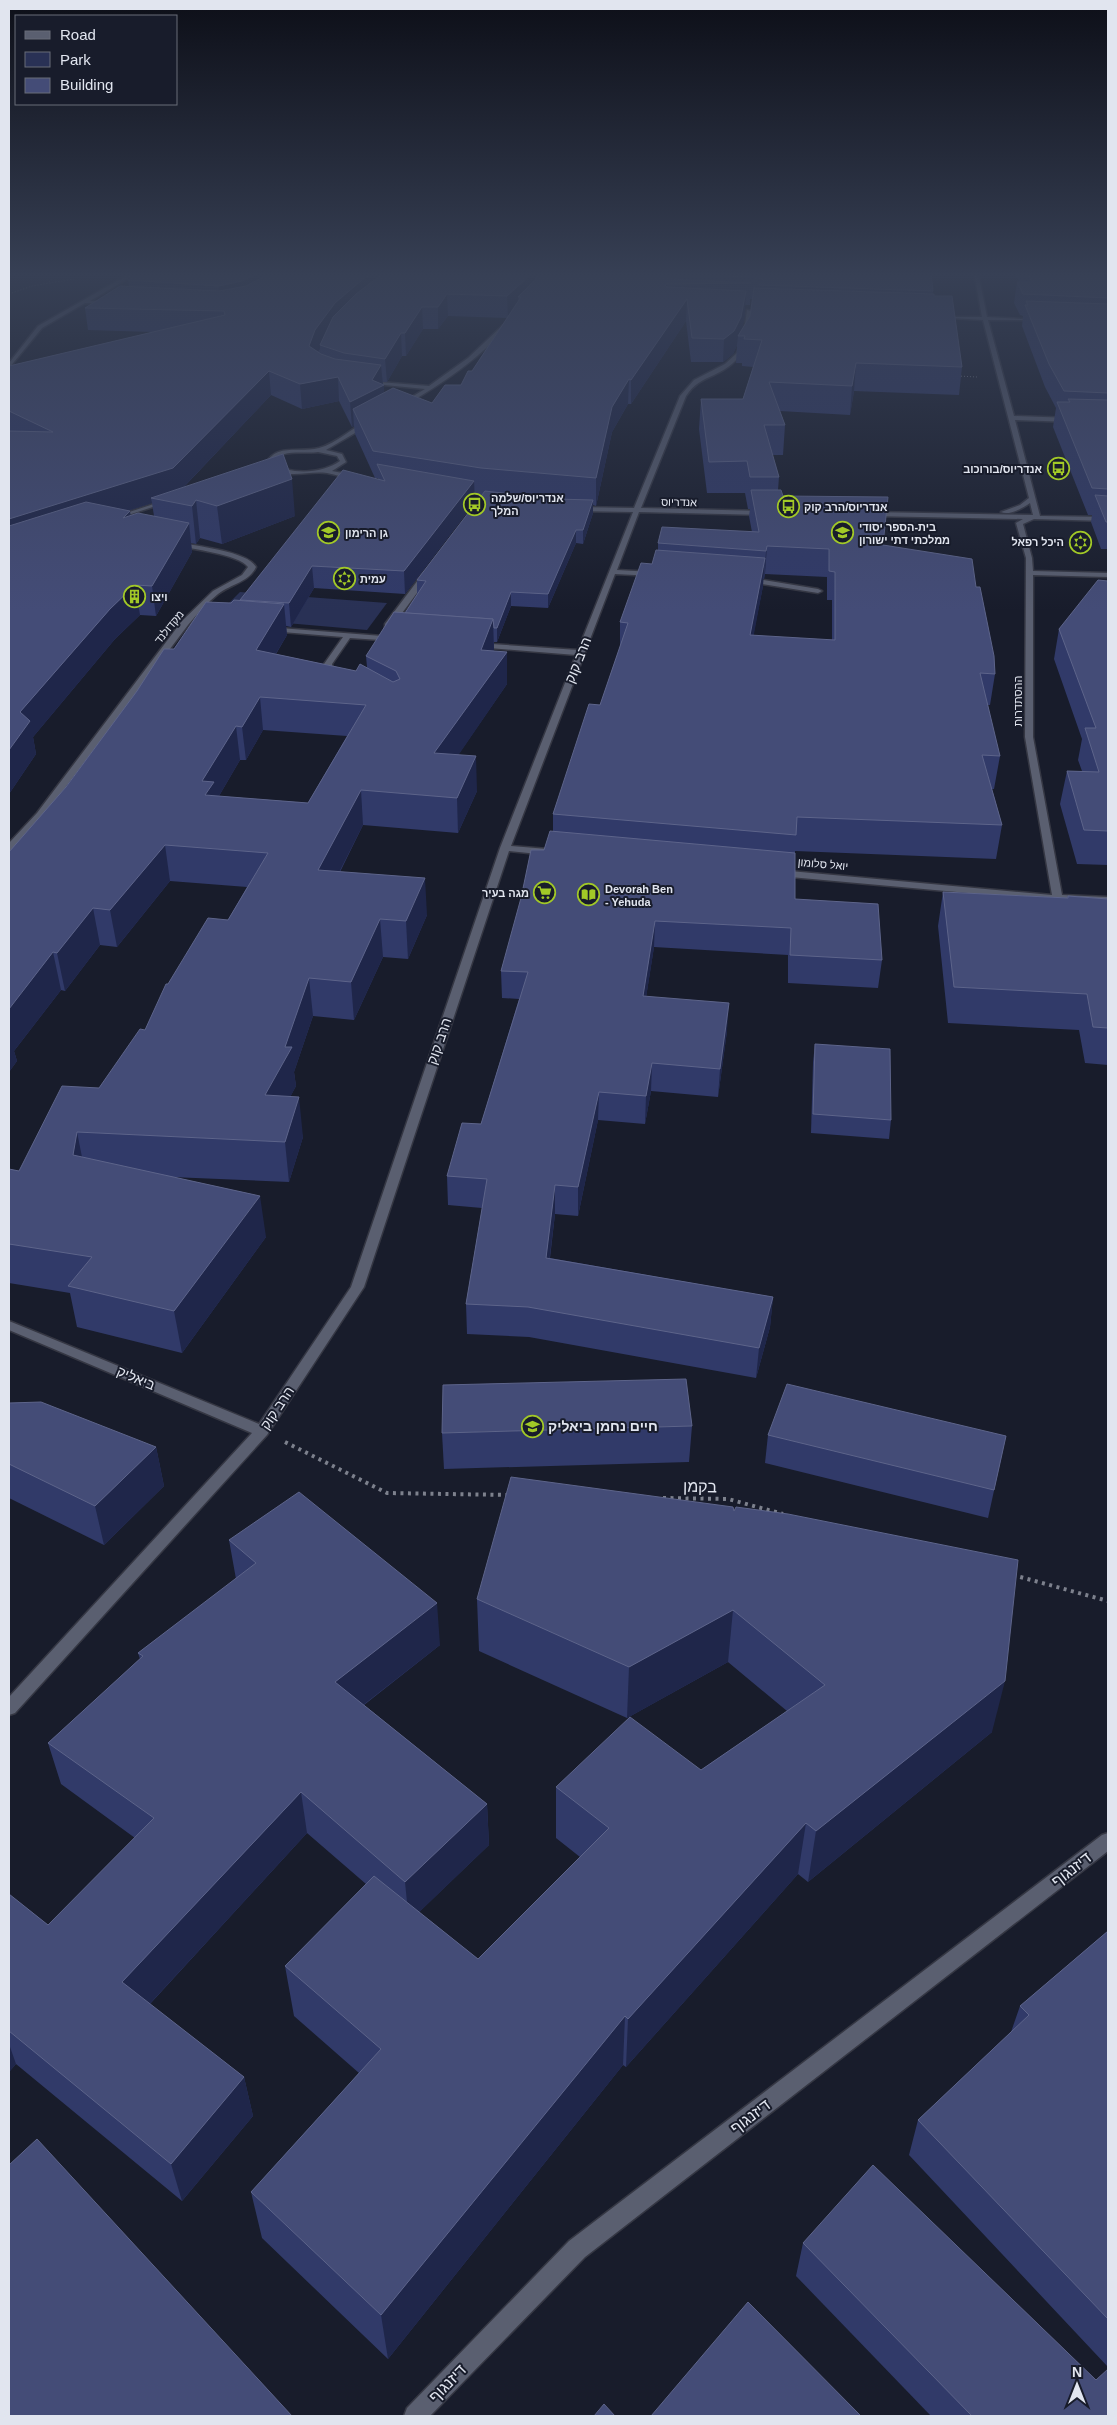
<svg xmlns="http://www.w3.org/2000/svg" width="1117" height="2425" font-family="Helvetica,Heebo,sans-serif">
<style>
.green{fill:#293155}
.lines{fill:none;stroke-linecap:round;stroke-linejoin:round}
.minor-casing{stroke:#353743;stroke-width:3}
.path-far1{stroke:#7d818d;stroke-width:1;stroke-dasharray:1 2;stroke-linecap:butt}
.path{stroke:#7d818d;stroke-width:4;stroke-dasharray:3 4.5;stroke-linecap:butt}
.minor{fill:#5a5f70;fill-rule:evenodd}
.wall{fill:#313a69;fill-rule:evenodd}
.shaded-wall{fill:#1f264a}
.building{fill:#444c77;stroke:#5d648a;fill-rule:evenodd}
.labels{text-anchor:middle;stroke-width:4;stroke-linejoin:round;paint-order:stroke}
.far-poi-label{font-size:11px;font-weight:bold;fill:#e1e5ef;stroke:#181c2b;text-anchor:start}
.far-street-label{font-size:11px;fill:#e1e5ef;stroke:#181c2b}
.street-label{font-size:14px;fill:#e1e5ef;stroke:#181c2b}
.poi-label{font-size:14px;font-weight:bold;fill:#e1e5ef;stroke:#181c2b;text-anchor:start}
.near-street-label{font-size:16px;fill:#e1e5ef;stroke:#181c2b}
</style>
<rect width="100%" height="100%" fill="#181c2b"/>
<polygon class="green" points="240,592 387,603 367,630 215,617"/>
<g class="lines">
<defs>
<g id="minor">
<polygon points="100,272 139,272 90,301 110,302 112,304 85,303 42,328 9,368 9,363 38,326 131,273"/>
<path d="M974 272H978L987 317 1040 320H988L1014 416 1071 418 1074 420 1071 422 1015 420 1040 516 1108 517V521L1034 519 1023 524 1032 558 1033 571 1108 573V577L1033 575V737L1062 895 1108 897V903L1058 901 779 876 774 873 779 870 1052 895 1025 737 1026 558 1016 523 1023 519 871 516 868 514 871 512 1033 515 1030 503C1023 508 1009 516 1001 512L1020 505 1029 498 983 320 936 317H982Z"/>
<path d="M747 310 751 311C749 342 745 361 714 375 702 380 693 385 686 396L641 508 766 511 769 513 766 515 639 512 617 570 654 572 658 574 654 576 615 574 511 846 548 849 553 852 548 855 509 851 364 1287 267 1435 15 1713 9 1715V1697L252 1433 9 1330V1321L259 1424 351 1287 500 848 576 655 477 647 473 645 477 643 578 650 633 512 576 511 573 509 576 507 634 508 680 396 694 380 725 364 737 353 743 339Z"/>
<path d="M503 325 508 326C479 359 442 384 405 405L400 404 425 389 364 383 367 381 429 386 468 358Z"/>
<path d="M370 420 372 423 326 450 342 454 346 462 332 471 358 476V478C348 479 337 475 327 473 305 470 286 482 266 463 277 443 300 453 319 448 338 443 352 427 370 420ZM318 452 337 456 340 461C322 474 290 475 272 463 280 448 304 454 318 452Z"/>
<polygon points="166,500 171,501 116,519 111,518"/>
<path d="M176 542C194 546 248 551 256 567 249 582 231 584 218 594 207 603 197 614 188 625L43 817 12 850 9 851V843L37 813 182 621 213 591 242 575 248 567C239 554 190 549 174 545L173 544Z"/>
<polygon points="424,572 431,574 391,628 385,628 385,624"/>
<polygon points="746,577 818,589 822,591 818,593 743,581 743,577"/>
<polygon points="267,627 395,637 399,639 395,641 350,638 332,664 333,670 341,678 337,680 326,673 324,664 343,637 270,631 266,629"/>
<polygon points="1108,1833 1108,1851 585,2257 430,2416 404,2416 407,2408 569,2241 1102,1835"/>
</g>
</defs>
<use href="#minor" class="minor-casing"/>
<g class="path-far1">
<polyline points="49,282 60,272"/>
<polyline points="9,294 32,286 74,279"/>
<polyline points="958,376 977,377"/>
</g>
<g class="path">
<polyline points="285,1442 387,1493 509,1495"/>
<polyline points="663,1498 728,1499 783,1514"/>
<polyline points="1013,1575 1108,1601"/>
</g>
<use href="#minor" class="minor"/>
</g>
<g class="wall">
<path d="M142 272H931L933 294 934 296 962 367 959 395 854 391 850 415 780 411 785 425 783 455H772L779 477 778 490 783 496 883 545 976 587 995 674 990 705H987L1000 756 994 789H992L1002 825 996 859 795 851V899L882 960 878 988 788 983V955L654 947 646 997 727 1031 718 1097 651 1091 645 1124 598 1120 578 1216 555 1214 550 1258 773 1297 770 1327 756 1378 529 1337 467 1334 466 1304 482 1208 448 1205 447 1176 481 1124 519 999 502 998 501 971 544 850 553 831V814L600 705 620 647V622L652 564 658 550V543L752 532 749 516 750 509H748L745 493H707L699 429 701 399H743L753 367 742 366V363H736L737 345 733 354 723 362H691L686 321 631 404H628L612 432 596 506 593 505V513L583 544 576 543 548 608 511 606 497 642H494V651L507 652V684L458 755 477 791 458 833 363 825 340 872 427 915 408 959 383 957 354 1020 313 1016 294 1072 296 1086 290 1097 303 1137 289 1182 171 1177 266 1237 182 1353 77 1327 70 1293 9 1283V1169L19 1171 99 1088 145 1030 168 984 228 920 247 887 170 881 117 947 100 945 65 991 61 990 14 1051 17 1061 9 1072 66 787 174 649 231 603 241 600 378 479V478H375L355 434 354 426 352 427 339 401 302 409 271 395 183 488 295 516 222 544 200 538 196 544 191 543 192 552 156 616 140 615 115 639 33 737 36 754 9 794V366L153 332 88 330 85 308 129 286 128 280ZM750 299H753L750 316 742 329 745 313V305H750ZM448 316 507 318 472 371 461 385 432 403 384 393V385L383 384 382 382H387L402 356H406L423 329H438ZM474 494 482 495 417 580V594L405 613 366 656 367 667 356 671 276 654 287 635 286 626 291 627 314 588 405 594 475 502ZM152 503 154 516H130V511H127ZM765 574 827 577V600H832V640L753 636 763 586V579H764ZM263 730 347 736 308 803 219 796 240 760H246Z"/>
<polygon points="1014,272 1108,272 1108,549 1101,549 1091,522 1092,515 1088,515 1053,427 1056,408 1045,387 1022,326 1023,316 1020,315 1014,303 1017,282 1019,282"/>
<polygon points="1108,581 1108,865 1077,864 1060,804 1067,771 1082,771 1078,760 1082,739 1054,659 1059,629"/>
<polygon points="943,892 1067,898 1068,896 1108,899 1108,1065 1085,1063 1079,1030 948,1023 938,926"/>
<polygon points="815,1044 891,1120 889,1139 811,1133 813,1062"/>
<polygon points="9,1403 156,1447 164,1486 104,1545 9,1498"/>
<polygon points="692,1426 689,1462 444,1469 442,1433"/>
<polygon points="768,1435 1006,1436 988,1518 765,1463"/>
<polygon points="734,1511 992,1732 808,1882 798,1874 626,2067 623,2065 388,2359 262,2238 251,2192 359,2073 294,2016 285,1966 366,1884 307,1833 150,2004 244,2077 253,2116 182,2201 16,2064 9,2072 9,1894 48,1925 135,1838 61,1784 48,1743 140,1659 138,1653 236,1579 229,1540 440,1645 364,1705 487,1804 489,1845 419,1912 478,1959 580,1857 556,1838 556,1787 701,1770 787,1711 728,1662 627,1718 479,1651 477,1599"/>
<polygon points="1108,1931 1108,2367 909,2155 918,2120 1011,2032 1020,2006"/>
<polygon points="803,2243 1096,2380 1108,2416 931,2416 796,2276"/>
</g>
<g class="shaded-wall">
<polygon points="260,272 302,272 221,307 219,286"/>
<polygon points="374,272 403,272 320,345 320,349 317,353 309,346 315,330 335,303 362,280"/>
<polygon points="531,272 544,272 521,297 518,297 518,308 508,318 507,296"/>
<polygon points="668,272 671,272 670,284 667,284 666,305 665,285"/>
<polygon points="746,291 745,313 741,336 738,336 737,345 733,354 723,362 724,339"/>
<polygon points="447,294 448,316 438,329 438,307"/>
<polygon points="687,299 686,321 631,404 631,380"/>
<polygon points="422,307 423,329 406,356 405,333"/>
<polygon points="401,333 402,356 387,382 385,359"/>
<polygon points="856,363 854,391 850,415 852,386"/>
<polygon points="381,365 383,385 384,385 385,409 353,409 354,426 352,427 350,402 372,380"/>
<polygon points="269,371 271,395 176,495 151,498 152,503 9,548 9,519"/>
<polygon points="338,377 339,401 302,409 300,384"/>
<polygon points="629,379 628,404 612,432 596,506 596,478 612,407"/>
<polygon points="292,479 295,516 222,544 217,506"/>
<polygon points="474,481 475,502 405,594 404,571"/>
<polygon points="196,500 200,538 196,544 192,506"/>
<polygon points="593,500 593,513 583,544 583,530"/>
<polygon points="130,511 134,539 123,518"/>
<polygon points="189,523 192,552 156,616 152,586"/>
<polygon points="576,530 576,543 548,608 548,594"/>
<polygon points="767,546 765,574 764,579 766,551"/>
<polygon points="765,558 763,586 748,666 750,635"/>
<polygon points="312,566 314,588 291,627 289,603"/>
<polygon points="135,585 140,615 115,639 33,737 36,754 9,794 9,750 20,712 110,609"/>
<polygon points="511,592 511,606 497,642 497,628"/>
<polygon points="284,604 287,635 259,682 256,650"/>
<polygon points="493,619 494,651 482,682 481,650"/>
<polygon points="507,652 507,684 436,788 434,753"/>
<polygon points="260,697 263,730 246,760 242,727"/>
<polygon points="236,726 240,760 216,801 209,830 202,781"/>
<polygon points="476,756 477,791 458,833 457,798"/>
<polygon points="361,790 363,825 322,906 318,870"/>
<polygon points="165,845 170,881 117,947 110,910"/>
<polygon points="425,878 427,915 408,959 406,921"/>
<polygon points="93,908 100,945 65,991 57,953"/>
<polygon points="380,919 383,957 354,1020 351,982"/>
<polygon points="655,921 654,947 642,1024 643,996"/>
<polygon points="53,952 61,990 14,1051 17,1061 9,1072 9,1009"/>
<polygon points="309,978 313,1016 294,1072 296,1086 270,1135 265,1095 285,1047"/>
<polygon points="729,1003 727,1031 718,1097 720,1069"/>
<polygon points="652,1063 651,1091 645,1124 646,1096"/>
<polygon points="599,1092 598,1120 578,1216 578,1187"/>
<polygon points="299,1097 303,1137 289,1182 285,1142"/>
<polygon points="77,1132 85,1172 73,1155"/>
<polygon points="555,1185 555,1214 546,1288 546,1258"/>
<polygon points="260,1196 266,1237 182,1353 174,1311"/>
<polygon points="773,1297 770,1327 756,1378 759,1348"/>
<polygon points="156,1447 164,1486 104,1545 95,1506"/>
<polygon points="437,1603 440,1645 340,1723 335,1682"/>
<polygon points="733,1610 728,1662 627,1718 629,1667"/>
<polygon points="1005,1681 992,1732 808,1882 816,1831"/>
<polygon points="301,1792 307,1833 133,2022 122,1982"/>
<polygon points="487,1804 489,1845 409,1922 405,1882"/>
<polygon points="806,1823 798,1874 626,2067 628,2019"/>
<polygon points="625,2016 623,2065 388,2359 381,2315"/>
<polygon points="9,2044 16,2064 9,2072"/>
<polygon points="244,2077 253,2116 182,2201 171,2164"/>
</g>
<g class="building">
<polygon points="142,272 260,272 242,281 219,286 128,280"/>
<polygon points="273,272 374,272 362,280 335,303 315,330 309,346 321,354 335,359 381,365 372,380 384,385 350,402 338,377 300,384 269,371 173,468 9,519 9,431 53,432 9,411 9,366 225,315 224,311 85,308 120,286 219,291 246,286"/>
<polygon points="385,272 531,272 527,278 507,296 447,294 438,307 422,307 405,333 401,333 385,359 344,353 320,345 333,317 356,294"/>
<polygon points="540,272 668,272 667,275 671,279 751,283 667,284 665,285 667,287 746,291 741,317 734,331 724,339 692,338 687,299 631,380 629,379 612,407 596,478 481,468 373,451 353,409 393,388 432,403 445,385 461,385 468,371 472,371 521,297 518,297 534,281"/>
<polygon points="676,272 931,272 933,291 759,285 763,280 761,278 676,273"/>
<polygon points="1027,272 1108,272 1108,298 1023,294 1017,282 1032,282"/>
<polygon points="754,288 934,294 934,296 952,296 962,367 856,363 852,386 769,382 785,425 764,425 779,477 750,477 747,461 709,462 701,399 743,399 762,340 744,339 745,336 738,336 750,316"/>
<polygon points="1026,301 1108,304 1108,393 1064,391 1049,364 1025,305 1028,305"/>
<polygon points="1068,399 1108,400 1108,489 1092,488 1057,402 1070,402"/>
<polygon points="283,454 292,479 217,506 196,500 192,506 151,498"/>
<polygon points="377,464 474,481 404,571 312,566 289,603 240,600 343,470 385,481"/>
<polygon points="751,490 781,490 783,496 888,497 883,545 972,559 976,587 980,587 994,656 995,674 980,673 1000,756 982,755 1002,825 797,817 796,835 553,814 589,704 600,705 628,623 620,622 641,563 652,564 656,550 765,558 750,635 835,640 835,572 829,571 829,549 767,546 766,551 658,543 662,527 759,532"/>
<polygon points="485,491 555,499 593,500 583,530 576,530 548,594 511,592 497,628 494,628 493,619 405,613 426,581 417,580"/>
<polygon points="1095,495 1108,496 1108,522 1106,522"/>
<polygon points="86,502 130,511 123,518 138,513 189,523 152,586 135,585 110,609 20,712 30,721 9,750 9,526"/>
<polygon points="1098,580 1108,581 1108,831 1084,830 1067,771 1099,772 1085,728 1096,728 1059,629"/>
<path d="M234 600 284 604 256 650 356 671 360 664 393 682 400 679 396 671 366 656 394 612 493 619 481 650 507 652 434 753 476 756 457 798 361 790 318 870 425 878 406 921 380 919 351 982 309 978 285 1047H292L265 1095 299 1097 285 1142 77 1132 73 1155 260 1196 174 1311 68 1286 92 1257 9 1244V1169L19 1171 62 1086 99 1088 140 1029 145 1030 166 984H168L208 918 228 920 268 853 165 845 110 910 93 908 57 953 53 952 9 1009V852L66 787 137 691 164 649H174L206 602 231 603ZM260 697 366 705 308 803 205 795 214 782 202 781 236 726 242 727Z"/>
<polygon points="550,831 795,853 795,899 878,904 882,960 790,955 791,928 655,921 643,996 729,1003 720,1069 652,1063 646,1096 599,1092 578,1187 555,1185 546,1258 773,1297 759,1348 528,1307 466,1304 487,1179 447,1176 462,1123 481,1124 528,972 501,971 521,898 531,850 544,850"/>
<polygon points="943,892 1068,898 1068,896 1108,899 1108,1028 1093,1027 1087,994 954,987"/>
<polygon points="815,1044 890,1049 891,1120 813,1114"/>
<polygon points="686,1379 692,1426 442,1433 443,1385"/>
<polygon points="787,1384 1006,1436 994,1490 768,1435"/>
<polygon points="41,1402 156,1447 95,1506 9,1464 9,1403"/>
<polygon points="511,1477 733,1507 734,1511 736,1507 788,1514 1018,1560 1005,1681 816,1831 806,1823 628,2019 625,2016 381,2315 251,2192 381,2049 285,1966 374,1876 478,1959 609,1828 556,1787 630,1717 701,1770 825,1685 733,1610 629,1667 477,1599"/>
<polygon points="299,1492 437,1603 335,1682 487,1804 405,1882 301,1792 122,1982 244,2077 171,2164 9,2031 9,1894 48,1925 154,1818 48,1743 143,1656 138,1653 256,1563 229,1540"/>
<polygon points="1108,1931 1108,2319 918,2120 1029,2015 1020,2006"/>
<polygon points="37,2139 292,2416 9,2416 9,2165"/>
<polygon points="873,2165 1096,2380 1108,2369 1108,2416 972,2416 803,2243"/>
<polygon points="748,2302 861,2416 651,2416"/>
<polygon points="604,2404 615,2416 594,2416"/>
</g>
<linearGradient id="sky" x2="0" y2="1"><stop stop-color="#0d0f18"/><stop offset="0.45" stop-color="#374055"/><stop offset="1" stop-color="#374055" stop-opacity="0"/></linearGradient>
<rect width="1117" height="611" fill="url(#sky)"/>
<defs>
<symbol id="bus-ring" viewBox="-11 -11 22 22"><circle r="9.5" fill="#181c2b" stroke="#a2c927" stroke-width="1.5"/><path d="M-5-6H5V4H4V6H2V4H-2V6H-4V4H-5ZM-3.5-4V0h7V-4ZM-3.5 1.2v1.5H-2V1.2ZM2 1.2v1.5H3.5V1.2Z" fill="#a2c927"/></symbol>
<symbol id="school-ring" viewBox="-11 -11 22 22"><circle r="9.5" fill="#181c2b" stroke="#a2c927" stroke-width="1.5"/><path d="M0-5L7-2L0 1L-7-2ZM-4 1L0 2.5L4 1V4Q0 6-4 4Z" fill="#a2c927"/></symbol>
<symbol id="synagogue-ring" viewBox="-11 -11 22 22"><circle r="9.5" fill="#181c2b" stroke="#a2c927" stroke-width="1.5"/><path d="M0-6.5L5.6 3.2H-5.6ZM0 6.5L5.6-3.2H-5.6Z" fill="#a2c927"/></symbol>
<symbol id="building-ring" viewBox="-11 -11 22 22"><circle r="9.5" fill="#181c2b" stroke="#a2c927" stroke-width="1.5"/><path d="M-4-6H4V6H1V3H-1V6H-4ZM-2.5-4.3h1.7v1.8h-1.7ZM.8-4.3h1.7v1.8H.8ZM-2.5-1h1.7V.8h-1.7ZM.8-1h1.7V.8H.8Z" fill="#a2c927"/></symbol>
<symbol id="supermarket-ring" viewBox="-11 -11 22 22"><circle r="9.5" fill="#181c2b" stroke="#a2c927" stroke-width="1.5"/><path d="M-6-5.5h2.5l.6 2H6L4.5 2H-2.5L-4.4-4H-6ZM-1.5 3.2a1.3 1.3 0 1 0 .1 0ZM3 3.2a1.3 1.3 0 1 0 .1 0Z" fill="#a2c927"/></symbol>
<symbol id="library-ring" viewBox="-11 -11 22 22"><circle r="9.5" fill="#181c2b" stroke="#a2c927" stroke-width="1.5"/><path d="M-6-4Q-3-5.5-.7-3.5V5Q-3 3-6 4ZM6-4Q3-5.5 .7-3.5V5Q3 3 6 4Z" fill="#a2c927"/></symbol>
</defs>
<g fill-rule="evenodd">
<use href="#bus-ring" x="1046" y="456" width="25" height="25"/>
<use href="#bus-ring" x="462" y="492" width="25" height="25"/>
<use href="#bus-ring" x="776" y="494" width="25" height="25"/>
<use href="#school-ring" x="316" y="520" width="25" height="25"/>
<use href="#school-ring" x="830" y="520" width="25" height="25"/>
<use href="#synagogue-ring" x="1068" y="530" width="25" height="25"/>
<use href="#synagogue-ring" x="332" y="566" width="25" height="25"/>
<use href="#building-ring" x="122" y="584" width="25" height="25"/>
<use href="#supermarket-ring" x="532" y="880" width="25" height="25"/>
<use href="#library-ring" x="576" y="882" width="25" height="25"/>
<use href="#school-ring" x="520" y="1414" width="25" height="25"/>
</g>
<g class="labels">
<g class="far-poi-label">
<text x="1042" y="473" text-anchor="end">אנדריוס/בורוכוב</text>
<text x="491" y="502">אנדריוס/שלמה<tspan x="491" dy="13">המלך</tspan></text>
<text x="804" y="511">אנדריוס/הרב קוק</text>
<text x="859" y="531">בית-הספר יסודי<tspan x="859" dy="13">ממלכתי דתי ישורון</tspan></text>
<text x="345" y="537">גן הרימון</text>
<text x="1064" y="546" text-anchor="end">היכל רפאל</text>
<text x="360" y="583">עמית</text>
<text x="151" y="601">ויצו</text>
<text x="605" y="893">Devorah Ben<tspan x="605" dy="13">- Yehuda</tspan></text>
<text x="529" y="897" text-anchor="end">מגה בעיר</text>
</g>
<g class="far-street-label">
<text transform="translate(679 502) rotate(1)" y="4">אנדריוס</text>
<text transform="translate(169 627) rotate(-51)" y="4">מקדולנד</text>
<text transform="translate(1018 701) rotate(-90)" y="4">ההסתדרות</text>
<text transform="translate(823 864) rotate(5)" y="4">יואל סלומון</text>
</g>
<g class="street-label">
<text transform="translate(578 660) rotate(-68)" y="5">הרב קוק</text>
<text transform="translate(439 1041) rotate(-71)" y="5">הרב קוק</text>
<text transform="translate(136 1378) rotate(23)" y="5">ביאליק</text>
<text transform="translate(277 1408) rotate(-56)" y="5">הרב קוק</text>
</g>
<g class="poi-label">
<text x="548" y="1431">חיים נחמן ביאליק</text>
</g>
<g class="near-street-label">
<text transform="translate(700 1486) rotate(1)" y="6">בקמן</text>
<text transform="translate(1071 1869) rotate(-38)" y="6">דיזנגוף</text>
<text transform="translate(750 2116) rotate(-37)" y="6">דיזנגוף</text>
<text transform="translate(447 2383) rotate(-46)" y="6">דיזנגוף</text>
</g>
</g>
<rect width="1117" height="2425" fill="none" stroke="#e1e5ef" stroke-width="20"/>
<rect x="15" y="15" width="162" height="90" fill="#181c2b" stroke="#686c79"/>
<rect x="25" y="31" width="25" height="8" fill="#5a5f70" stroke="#686c79"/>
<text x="60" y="40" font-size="15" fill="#e1e5ef">Road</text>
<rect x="25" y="52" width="25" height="15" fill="#293155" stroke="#686c79"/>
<text x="60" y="65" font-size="15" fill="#e1e5ef">Park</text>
<rect x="25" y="78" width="25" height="15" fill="#444c77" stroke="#686c79"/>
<text x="60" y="90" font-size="15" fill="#e1e5ef">Building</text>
<g transform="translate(1077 2385)" stroke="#181c2b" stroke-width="4" paint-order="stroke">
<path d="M0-4L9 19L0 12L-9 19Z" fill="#e1e5ef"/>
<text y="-8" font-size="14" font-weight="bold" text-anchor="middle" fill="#e1e5ef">N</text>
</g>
</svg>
